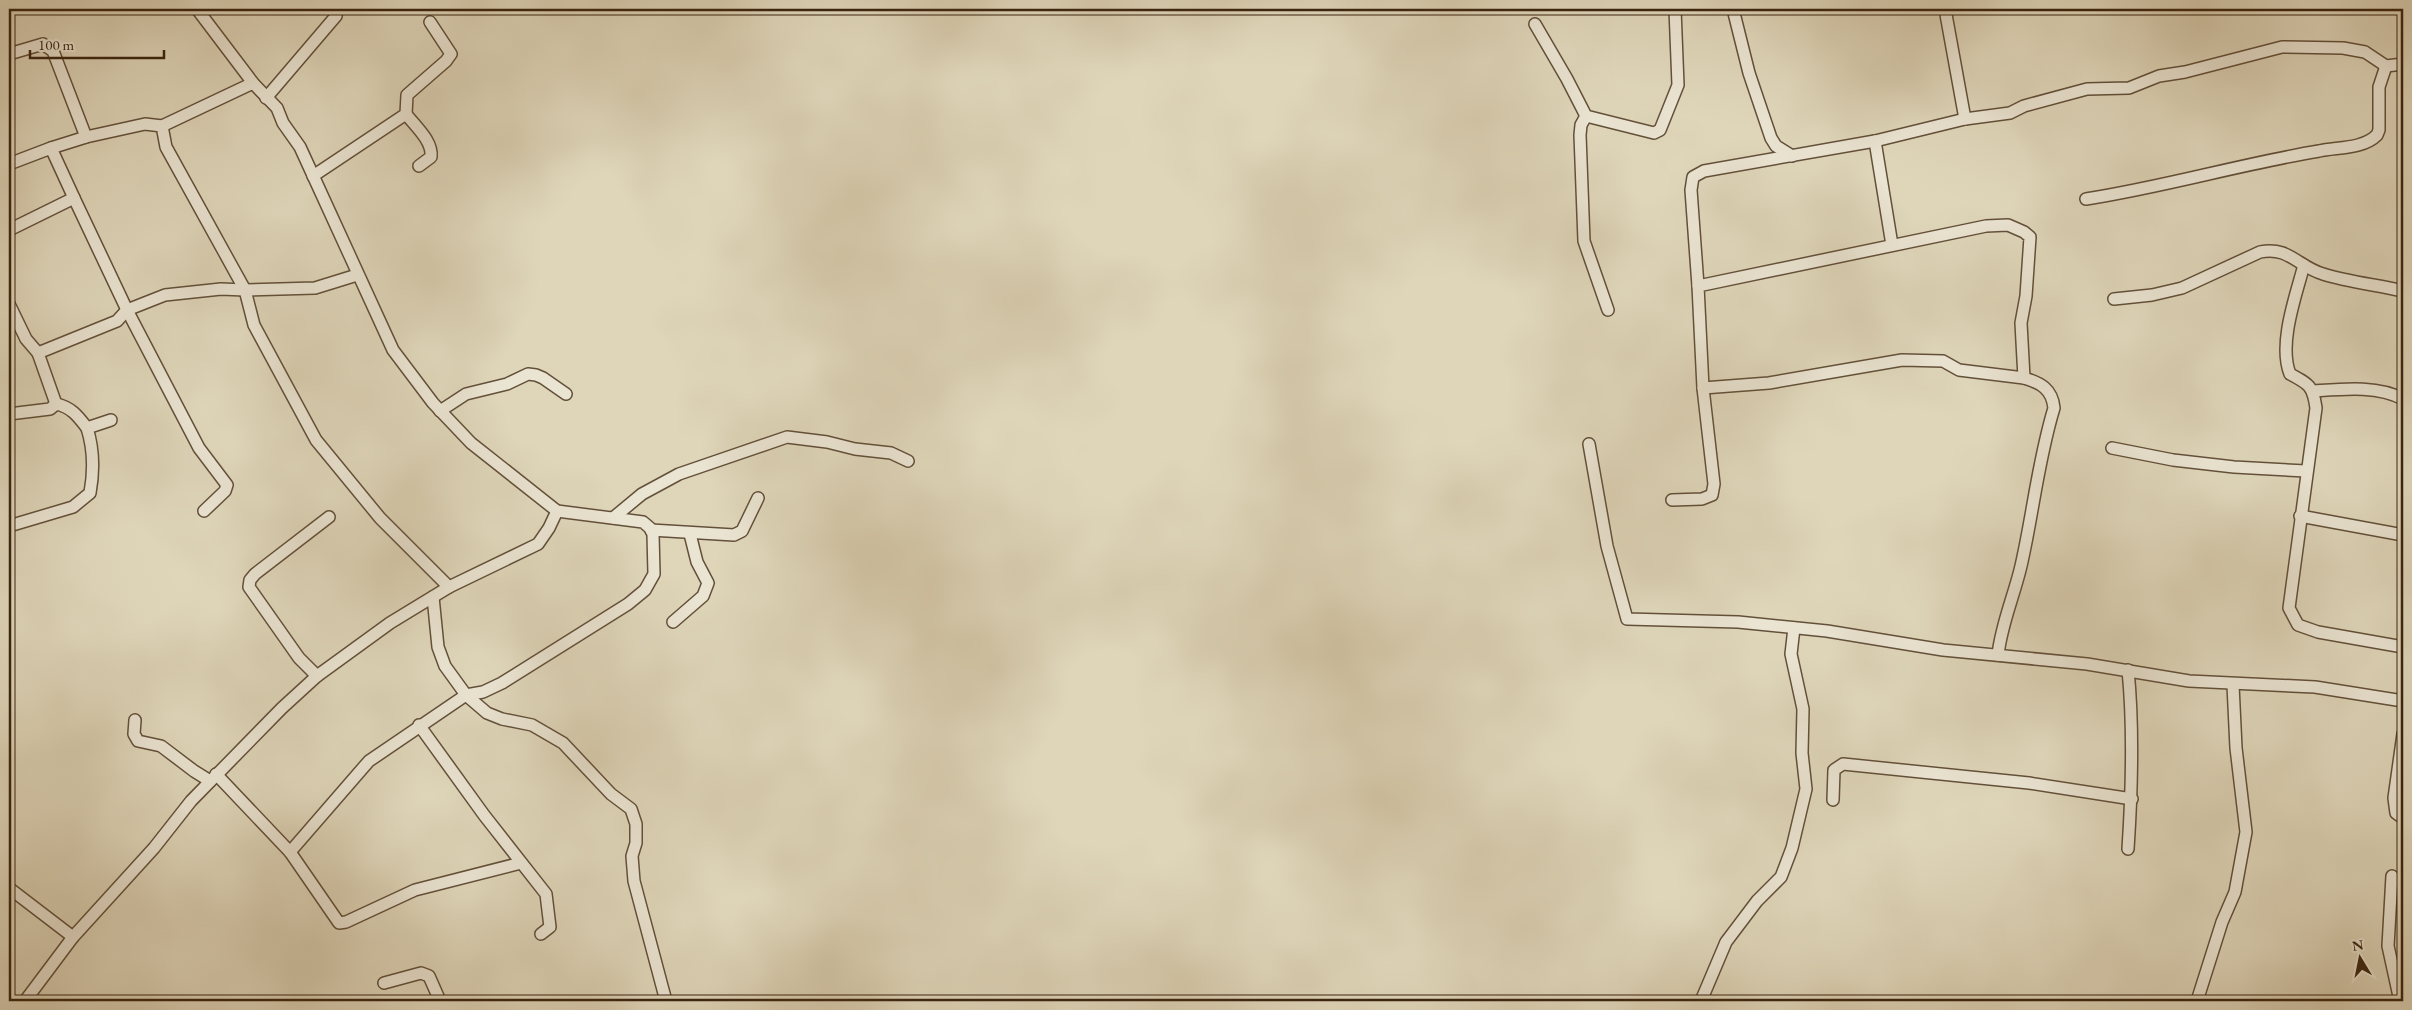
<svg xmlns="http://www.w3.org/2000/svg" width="2412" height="1010" font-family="'EB Garamond',serif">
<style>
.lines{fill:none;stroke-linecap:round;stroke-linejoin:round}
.minor-casing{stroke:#63503a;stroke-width:14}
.minor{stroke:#eae4d2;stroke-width:11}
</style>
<rect width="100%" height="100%" fill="#dfd6ba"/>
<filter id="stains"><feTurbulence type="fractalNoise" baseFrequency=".004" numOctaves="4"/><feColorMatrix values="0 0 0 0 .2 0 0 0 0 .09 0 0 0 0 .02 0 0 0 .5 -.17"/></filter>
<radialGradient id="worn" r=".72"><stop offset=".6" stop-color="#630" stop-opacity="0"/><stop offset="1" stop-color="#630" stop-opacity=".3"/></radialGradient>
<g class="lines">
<defs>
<g id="minor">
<polyline points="197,9 253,83 277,108 283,123 300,147 393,350 433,403 471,443 557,511 643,522 650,528 653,534 654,574 645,590 628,604 502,683 483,692 466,695 369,761 290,852"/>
<polyline points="1733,9 1749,73 1771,138 1776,146 1792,156"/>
<polyline points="1945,9 1965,119"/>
<polyline points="1535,24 1567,79 1586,116 1654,133 1660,130 1678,85 1675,9"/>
<polyline points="9,54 43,44 53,51 86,137 145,124 162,126 166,147 245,290 254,325 316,440 380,518 449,587"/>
<polyline points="266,98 336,16 337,9"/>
<path d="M406 114C415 126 433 141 431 157L419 166"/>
<polyline points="1586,116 1581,125 1580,135 1584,241 1608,310"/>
<polyline points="162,126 253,83"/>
<polyline points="1875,141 1892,245"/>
<polyline points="51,148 86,137"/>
<polyline points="9,164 51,148 74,198"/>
<polyline points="313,176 406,114 407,95 446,61 451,54 430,22"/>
<path d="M2086 199C2164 187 2241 164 2319 151 2338 147 2363 149 2377 135L2379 130V87L2386 66"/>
<polygon points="2008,225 2024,232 2030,237 2026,296 2021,323 2024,378 1959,370 1943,361 1902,360 1769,383 1703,388 1698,286 1986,226"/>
<polyline points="9,230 74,198 127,310 199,448 227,485 225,491 204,511"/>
<path d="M2304 265C2296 295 2278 344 2290 374 2309 384 2313 386 2316 408L2289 608 2298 625 2318 632 2403 647"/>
<polyline points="1698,286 1691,190 1693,177 1704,171 1875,141 1965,119 2010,113 2024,106 2087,89 2129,88 2159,76 2185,72 2282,47 2343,48 2365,52 2386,66 2403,64"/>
<path d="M2114 299 2152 295 2182 288 2260 252C2289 246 2298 267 2323 274 2348 282 2378 285 2403 291"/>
<polyline points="9,304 26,339 38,353"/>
<path d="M2314 391C2342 389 2378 385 2403 399"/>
<polyline points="56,404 38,353 117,321 127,310 165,295 221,289 245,290 315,288 357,275"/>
<polyline points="440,411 466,394 507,384 528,374 536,375 543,378 566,394"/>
<path d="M9 414 50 409 56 404C71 407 78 416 87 428L111 420"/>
<polyline points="1589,444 1607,546 1627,619 1738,622 1827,631 1943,650 2087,664 2189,681 2315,687 2403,701"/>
<polyline points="2112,448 2173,460 2234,467 2306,471"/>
<polyline points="1672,500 1702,499 1712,495 1714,484 1703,388"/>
<polyline points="2300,516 2403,535"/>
<polyline points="613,518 642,494 679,474 787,437 827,442 855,449 891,453 908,461"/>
<path d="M9 526 73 507 90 493C94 471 94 450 87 428"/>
<polyline points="651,530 734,535 742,531 758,498"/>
<polyline points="433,597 438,647 445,666 466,695 487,713 502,719 532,725 563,743 611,794 631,809 636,824 636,843 632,856 634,881 666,1001"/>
<polyline points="673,622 703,596 708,583 697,562 690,534"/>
<path d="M1998 655C2001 625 2014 596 2021 566 2033 514 2038 460 2054 408 2052 389 2041 383 2024 378"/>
<path d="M2128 670C2134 730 2132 789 2128 849"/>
<polyline points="317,676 299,658 249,587 250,580 255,574 329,517"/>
<polyline points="135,720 134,734 138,741 161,746 194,771 210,781"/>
<polyline points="419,725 484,815 546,894 550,927 541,934"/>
<polyline points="2403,734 2394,798 2396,813 2403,818"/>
<polyline points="216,774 290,852 339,923 346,922 415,890 521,863"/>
<polyline points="1833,800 1834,770 1843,764 2029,783 2132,799"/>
<polyline points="2392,876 2388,946 2400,1001"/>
<polyline points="9,888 73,937"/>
<polyline points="384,983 421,973 429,976 440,1001"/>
<polyline points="25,1001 73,937 154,848 191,801 282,708 317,676 390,623 449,587 538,544 549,528 557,511"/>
<polyline points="1701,1001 1726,942 1757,901 1781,877 1792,848 1806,789 1802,753 1803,709 1791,654 1794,628"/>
<polyline points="2197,1001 2222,922 2235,892 2246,832 2236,748 2233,685"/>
</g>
</defs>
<use href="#minor" class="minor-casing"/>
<use href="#minor" class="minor"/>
</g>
<rect width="2412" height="1010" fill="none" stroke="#dfd6ba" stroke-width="30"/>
<rect x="10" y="10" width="2392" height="990" fill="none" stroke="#3a2410" stroke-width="2.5"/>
<rect x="15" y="15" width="2382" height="980" fill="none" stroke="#3a2410"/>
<g transform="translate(2360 958) rotate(350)" stroke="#eae4d2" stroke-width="4" paint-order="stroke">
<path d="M0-4L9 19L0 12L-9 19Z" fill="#3a2410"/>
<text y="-8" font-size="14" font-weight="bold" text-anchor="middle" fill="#3a2410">N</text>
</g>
<path d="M30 50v8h134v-8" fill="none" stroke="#3a2410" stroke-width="2.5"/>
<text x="38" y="50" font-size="15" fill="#3a2410" stroke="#eae4d2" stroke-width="4" paint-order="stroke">100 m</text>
<rect width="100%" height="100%" filter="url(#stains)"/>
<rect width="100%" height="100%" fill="url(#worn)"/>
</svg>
